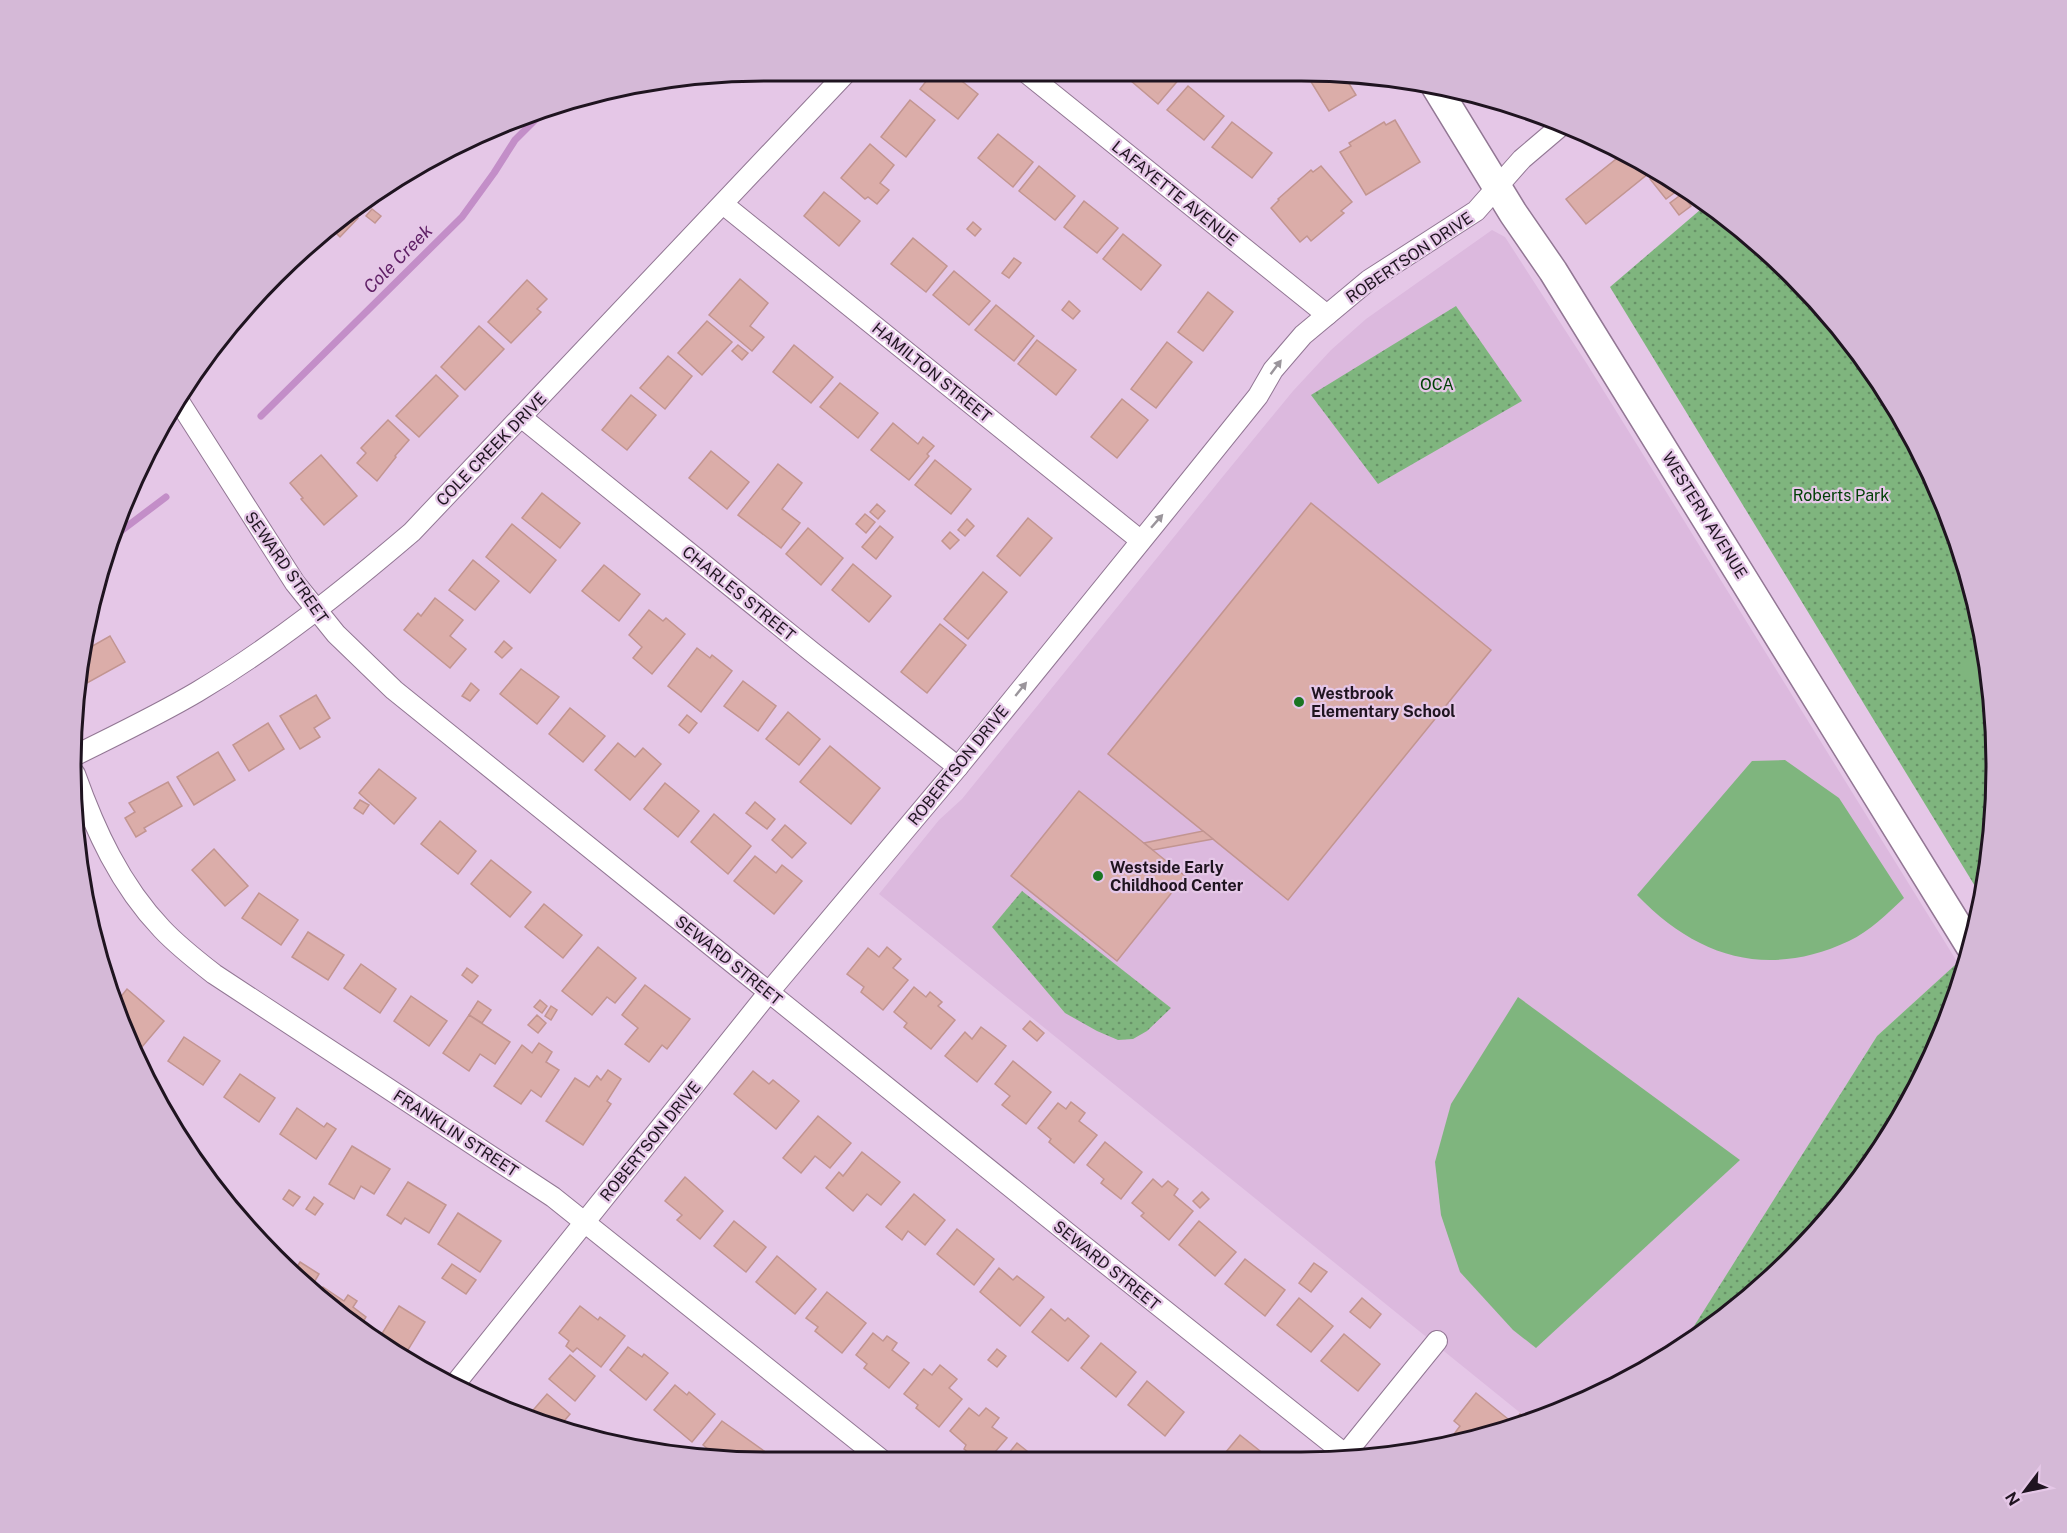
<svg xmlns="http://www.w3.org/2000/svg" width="2067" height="1533" font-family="'Public Sans',sans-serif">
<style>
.built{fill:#dcb9de}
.green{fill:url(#green-dots)}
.pitch{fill:#7fb57e}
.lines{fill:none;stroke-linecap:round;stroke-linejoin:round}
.stream{stroke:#c38ec8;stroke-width:7}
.building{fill:#dbada9;stroke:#c29591;stroke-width:1.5}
.street-casing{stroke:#927794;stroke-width:22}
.secondary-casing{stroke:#927794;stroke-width:31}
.street{stroke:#fff;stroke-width:20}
.secondary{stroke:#fff;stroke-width:28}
.oneway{fill:#9a959b}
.poi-dot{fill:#1a7522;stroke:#e5c7e7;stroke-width:2}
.labels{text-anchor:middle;stroke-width:4.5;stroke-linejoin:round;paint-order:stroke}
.street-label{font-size:16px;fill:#1f1420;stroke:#e5c7e7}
.park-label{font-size:16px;fill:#004006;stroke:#e5c7e7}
.poi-label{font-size:16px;font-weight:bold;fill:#1f1420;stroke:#e5c7e7;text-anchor:start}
.water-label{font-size:18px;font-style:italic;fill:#612167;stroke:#e5c7e7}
.rim{fill:none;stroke:#1f1420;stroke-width:3}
</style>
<defs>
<pattern id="green-dots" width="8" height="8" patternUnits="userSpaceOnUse" patternTransform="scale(1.5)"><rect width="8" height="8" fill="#7fb57e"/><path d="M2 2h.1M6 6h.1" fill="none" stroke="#679267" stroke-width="1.8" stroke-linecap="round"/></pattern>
</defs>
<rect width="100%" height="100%" fill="#e5c7e7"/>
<polygon class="built" points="1492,230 1505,237 1587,364 1956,960 1955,965 1877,1036 1684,1342 1567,1410 1529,1420 879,894 939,820 962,799 1220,480 1293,391 1331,350 1366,319"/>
<g class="green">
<polygon points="1707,204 1792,274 1853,343 1925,459 1973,587 1995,721 1990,858 1981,896 1610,287"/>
<polygon points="1456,306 1522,401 1378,484 1311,395"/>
<polygon points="1022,891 1171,1008 1147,1031 1133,1039 1118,1040 1097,1031 1065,1013 992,927"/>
<polygon points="1955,965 1963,977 1959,991 1903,1115 1824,1226 1724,1319 1684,1342 1877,1036"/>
</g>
<g class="pitch">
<polygon points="1982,642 1992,700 1958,672"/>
<path d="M1785 760 1839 798 1904 898C1887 914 1870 931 1849 941 1768 979 1697 958 1637 895L1752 761Z"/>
<polygon points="1518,997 1740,1160 1536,1348 1513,1330 1460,1272 1441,1215 1435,1162 1451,1104"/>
</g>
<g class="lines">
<g class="stream">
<polyline points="261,416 462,217 494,173 515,140 543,112"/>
<polyline points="117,534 166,497"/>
</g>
</g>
<g class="building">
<polygon points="934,71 949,71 978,94 958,119 920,89"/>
<polygon points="1125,71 1172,72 1180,78 1158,104 1123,74"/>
<polygon points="1305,72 1342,72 1356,95 1329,111"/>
<polygon points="1188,86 1224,116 1204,140 1167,110"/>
<polygon points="910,100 935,120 906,157 881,137"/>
<polygon points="1395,120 1420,162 1366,195 1340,152 1351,146 1349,143 1384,122 1386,125"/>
<polygon points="1232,122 1272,153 1252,178 1212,147"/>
<polygon points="998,134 1033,162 1013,187 978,158"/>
<polygon points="870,144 894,165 880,183 889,190 877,204 868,197 865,199 841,178"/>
<polygon points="1625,152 1640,160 1649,173 1586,224 1566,199"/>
<polygon points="1039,166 1075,196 1055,220 1019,191"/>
<polygon points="1321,166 1352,202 1341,211 1344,213 1311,241 1307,236 1300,242 1271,208 1279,200 1278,199 1311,170 1313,172"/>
<polygon points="1659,172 1668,177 1678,190 1666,199 1650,179"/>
<polygon points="824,192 860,221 839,246 804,216"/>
<polygon points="378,193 361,212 357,208"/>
<polygon points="1682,194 1691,206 1679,215 1670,203"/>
<polygon points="1084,201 1118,228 1097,253 1064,227"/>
<polygon points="372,209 381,216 375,223 366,216"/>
<polygon points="351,212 358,218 340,237 330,227"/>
<polygon points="973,222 981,229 975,236 967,229"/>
<polygon points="1123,234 1161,265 1141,290 1103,259"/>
<polygon points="913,238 947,266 926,292 891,264"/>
<polygon points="1014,258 1021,263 1009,278 1002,273"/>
<polygon points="954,271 990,301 969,325 933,295"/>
<polygon points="740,279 768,303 750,326 764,337 752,351 709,315"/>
<polygon points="527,280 547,299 537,309 541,312 511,343 488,322"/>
<polygon points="267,284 270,287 252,306 248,303"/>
<polygon points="1208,292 1233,312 1203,351 1178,332"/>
<polygon points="1069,301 1080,311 1073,319 1062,310"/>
<polygon points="996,305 1034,336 1014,361 975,330"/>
<polygon points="707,321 732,342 702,375 678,353"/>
<polygon points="479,326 504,349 465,390 441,367"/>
<polygon points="1037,340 1076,370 1056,395 1018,364"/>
<polygon points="1167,342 1192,362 1156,408 1131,389"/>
<polygon points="738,345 748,353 742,360 732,351"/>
<polygon points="794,345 833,377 811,403 773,372"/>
<polygon points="668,356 692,376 665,409 640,388"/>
<polygon points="436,375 458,396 419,437 396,416"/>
<polygon points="840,383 878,413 858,438 820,407"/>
<polygon points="631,395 656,415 627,450 602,430"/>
<polygon points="1122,399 1148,420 1117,458 1091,437"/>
<polygon points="388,420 409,440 395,456 396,457 377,481 357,463 366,453 361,448"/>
<polygon points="893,423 918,444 923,437 934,446 927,454 929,456 909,480 871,450"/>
<polygon points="711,451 749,482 727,509 689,478"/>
<polygon points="321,455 357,496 324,525 301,499 303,498 290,483"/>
<polygon points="935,460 971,489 951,514 915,485"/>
<polygon points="778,464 802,483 782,509 800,523 781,548 738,515"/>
<polygon points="542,493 580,523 560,548 522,518"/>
<polygon points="1311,503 1491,650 1288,900 1108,754"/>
<polygon points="877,504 885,511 878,519 870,512"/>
<polygon points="865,514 875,522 866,533 856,524"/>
<polygon points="1028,518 1052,538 1020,576 997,556"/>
<polygon points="967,519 974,526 965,536 958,530"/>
<polygon points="512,524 556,560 530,593 486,557"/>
<polygon points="880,526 893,537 876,559 862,547"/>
<polygon points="808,528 843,558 821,585 786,554"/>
<polygon points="950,532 959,540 950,549 942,541"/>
<polygon points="473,560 499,581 475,610 449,590"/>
<polygon points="853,564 891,596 869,622 832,590"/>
<polygon points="604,565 640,594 619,621 582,591"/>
<polygon points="983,572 1007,592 968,639 944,619"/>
<polygon points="435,598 463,620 450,636 466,649 450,668 404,630 418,613 421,616"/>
<polygon points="649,610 663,621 666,618 685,634 652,674 633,658 642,647 629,635"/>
<polygon points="940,624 966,645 927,693 901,672"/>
<polygon points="110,636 125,662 87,683 81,673 82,652"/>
<polygon points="504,641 512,648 502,658 495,652"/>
<polygon points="697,648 710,658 712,655 732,671 701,712 668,686"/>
<polygon points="521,669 559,697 537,724 500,694"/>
<polygon points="743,681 776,706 758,731 724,706"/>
<polygon points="471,683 479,690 470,701 462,696"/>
<polygon points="316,695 330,718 314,728 320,737 300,749 280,716"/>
<polygon points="570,708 605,736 583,762 549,734"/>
<polygon points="788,712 820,739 799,765 766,739"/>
<polygon points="687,715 697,723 689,733 679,725"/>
<polygon points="268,723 284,749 249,771 233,745"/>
<polygon points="618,743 635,757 643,748 661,764 630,800 595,770"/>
<polygon points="830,746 880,788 851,824 800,782"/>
<polygon points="218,752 235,780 194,805 177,777"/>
<polygon points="379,769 416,798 394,824 359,793"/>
<polygon points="168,782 182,806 144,828 146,831 136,837 125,818 135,812 129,803"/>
<polygon points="665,783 699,811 678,837 644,809"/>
<polygon points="1079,791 1185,876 1117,961 1011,876"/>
<polygon points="360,800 369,805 363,814 354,808"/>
<polygon points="755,802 775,819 767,829 746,813"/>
<polygon points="714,814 751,846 728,874 691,842"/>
<polygon points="440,821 476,851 458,874 421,844"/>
<polygon points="785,825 806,843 792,858 772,840"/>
<polygon points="1203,831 1213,839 1153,850 1144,843"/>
<polygon points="214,849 248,886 225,906 192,870"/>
<polygon points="755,856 776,873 782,865 802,881 774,914 734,881"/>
<polygon points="491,860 531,892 510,917 471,884"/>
<polygon points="259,893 298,920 281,945 242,918"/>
<polygon points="544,904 582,935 563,958 525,927"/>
<polygon points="308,932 344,955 328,980 292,957"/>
<polygon points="598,947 636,978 615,1003 607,997 592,1015 562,991"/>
<polygon points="887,947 901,959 893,968 908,980 883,1010 861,992 864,987 847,974 868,948 879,957"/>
<polygon points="361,964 396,989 380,1013 344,988"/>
<polygon points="467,968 478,976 472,983 462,975"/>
<polygon points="645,985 690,1019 667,1049 662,1045 649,1062 625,1044 638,1028 622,1015"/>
<polygon points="914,987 926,997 930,992 942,1002 938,1006 955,1020 931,1049 904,1027 907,1023 894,1012"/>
<polygon points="127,989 164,1021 141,1048 124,1034 115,1004"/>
<polygon points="411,996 447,1021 429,1046 394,1021"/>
<polygon points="540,1000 547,1006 542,1013 534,1007"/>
<polygon points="478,1001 491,1010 482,1023 469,1015"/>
<polygon points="551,1006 557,1010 551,1020 545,1016"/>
<polygon points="469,1015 510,1042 495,1064 480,1054 469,1071 443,1053"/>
<polygon points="537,1015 546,1023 538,1033 528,1025"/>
<polygon points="1030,1021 1044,1033 1037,1041 1023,1029"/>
<polygon points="981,1027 1006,1046 977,1082 945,1056 965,1032 972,1039"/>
<polygon points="184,1037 220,1061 203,1085 168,1061"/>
<polygon points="539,1043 552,1052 546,1062 559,1070 541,1097 531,1090 521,1104 494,1086 522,1045 532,1053"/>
<polygon points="1013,1061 1051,1092 1026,1124 1002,1105 1010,1096 995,1084"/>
<polygon points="608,1070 621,1079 607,1101 611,1104 583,1145 546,1121 575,1078 589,1087 597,1076 601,1080"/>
<polygon points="753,1071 769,1084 773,1080 799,1101 776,1129 734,1094"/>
<polygon points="240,1074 275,1098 259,1122 224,1097"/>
<polygon points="1071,1102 1085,1113 1079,1121 1097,1135 1074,1163 1049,1142 1051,1139 1038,1128 1058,1103 1066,1109"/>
<polygon points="297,1108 324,1127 327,1123 336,1129 316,1159 280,1134"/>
<polygon points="818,1116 851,1143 830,1168 815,1156 801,1173 783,1158"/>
<polygon points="1105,1142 1142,1172 1121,1199 1101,1183 1104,1179 1087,1165"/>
<polygon points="352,1146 390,1169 374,1194 361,1186 354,1199 329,1184"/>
<polygon points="862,1152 900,1182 881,1205 867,1194 853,1211 826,1188 839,1172 843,1176"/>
<polygon points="685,1177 723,1211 700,1239 677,1220 682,1215 665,1201"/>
<polygon points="1153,1179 1162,1187 1168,1181 1178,1189 1174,1195 1193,1211 1169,1240 1141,1216 1144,1213 1132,1203"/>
<polygon points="408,1182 446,1205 429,1233 405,1218 401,1224 387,1215"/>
<polygon points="289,1190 300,1197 293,1206 283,1199"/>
<polygon points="1202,1192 1209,1199 1200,1208 1193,1201"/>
<polygon points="914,1194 945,1220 925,1245 908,1231 902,1240 886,1227"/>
<polygon points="314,1197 323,1204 315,1215 306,1209"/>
<polygon points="458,1213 501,1241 480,1272 438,1244"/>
<polygon points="734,1221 766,1247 746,1272 714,1246"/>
<polygon points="1199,1221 1236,1252 1215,1276 1179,1245"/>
<polygon points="957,1229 994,1259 974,1285 937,1254"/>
<polygon points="777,1256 816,1289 795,1314 756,1282"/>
<polygon points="1245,1259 1285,1290 1265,1316 1225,1284"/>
<polygon points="300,1262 319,1274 309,1291 285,1266 294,1272"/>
<polygon points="1314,1263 1327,1272 1311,1292 1299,1283"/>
<polygon points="452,1264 476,1280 466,1294 442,1278"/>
<polygon points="999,1268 1013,1280 1017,1276 1044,1297 1020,1326 980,1292"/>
<polygon points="323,1287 344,1301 348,1295 357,1301 353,1307 366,1317 360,1327 317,1297"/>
<polygon points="827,1292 866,1323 842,1353 815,1331 818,1327 806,1318"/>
<polygon points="1299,1298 1333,1326 1311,1352 1277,1325"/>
<polygon points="1362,1298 1381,1314 1370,1328 1350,1312"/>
<polygon points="399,1306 425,1322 403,1358 378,1340"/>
<polygon points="580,1306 598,1320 600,1317 625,1336 601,1367 577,1348 573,1352 566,1346 569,1341 559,1333"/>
<polygon points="1051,1309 1065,1321 1068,1318 1089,1336 1068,1361 1032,1332"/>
<polygon points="873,1333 883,1341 887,1336 897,1343 892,1350 909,1363 889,1388 864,1368 867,1364 856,1355"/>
<polygon points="1344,1334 1380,1364 1358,1391 1321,1361"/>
<polygon points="1101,1343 1136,1372 1116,1397 1081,1368"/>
<polygon points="628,1347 642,1357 644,1354 668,1373 646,1400 610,1370"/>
<polygon points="997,1349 1006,1356 997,1367 988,1360"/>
<polygon points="570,1355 595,1376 575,1401 549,1379"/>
<polygon points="940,1365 957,1379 949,1388 962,1399 939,1427 916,1408 918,1405 904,1394 924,1369 932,1375"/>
<polygon points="1147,1381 1184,1412 1165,1436 1128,1405"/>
<polygon points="675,1385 687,1395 689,1392 715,1414 692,1442 654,1410"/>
<polygon points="1476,1393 1508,1419 1501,1427 1449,1441 1460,1426 1454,1421"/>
<polygon points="547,1394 570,1414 559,1427 529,1415"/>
<polygon points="969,1408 979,1416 986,1408 999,1418 992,1427 1007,1438 989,1459 977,1459 964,1449 966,1445 950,1431"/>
<polygon points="1520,1414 1527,1420 1513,1424 1512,1423"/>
<polygon points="722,1421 764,1451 756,1461 723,1461 703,1445"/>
<polygon points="1240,1435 1265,1455 1262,1457 1221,1458"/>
<polygon points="1017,1443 1037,1459 1004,1459"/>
</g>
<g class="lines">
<defs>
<g id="street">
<polyline points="1024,71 1327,315"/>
<polyline points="723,204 1140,540"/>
<polyline points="180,403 295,583 336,634 394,690 1085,1247 1345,1454"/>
<polyline points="521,417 812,652 958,767"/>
<path d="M76 755C116 735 158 715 197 692 274 646 344 590 412 532L848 71"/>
<path d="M75 774C95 830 120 885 162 929 178 946 196 960 214 974L553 1197 882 1460"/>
<polyline points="455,1384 769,992 958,767 1163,514 1258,396 1273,370 1303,335 1369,280 1476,211 1522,159 1562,125"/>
<polyline points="1343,1457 1437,1341"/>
</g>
<polyline id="secondary" points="1436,87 1513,213 1553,271 1970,946"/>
</defs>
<use href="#street" class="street-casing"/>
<use href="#secondary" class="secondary-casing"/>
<use href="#street" class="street"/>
<use href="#secondary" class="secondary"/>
</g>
<defs><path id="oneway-solid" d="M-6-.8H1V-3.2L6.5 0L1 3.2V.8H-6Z" transform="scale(1.5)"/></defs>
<g class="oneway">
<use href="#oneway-solid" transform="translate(1276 367) rotate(-53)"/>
<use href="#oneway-solid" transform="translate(1157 521) rotate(-49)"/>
<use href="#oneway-solid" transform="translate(1021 689) rotate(-51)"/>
</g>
<g class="poi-dot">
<circle cx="1299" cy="702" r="6"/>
<circle cx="1098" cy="876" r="6"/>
</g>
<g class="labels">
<g class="street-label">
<text transform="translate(1175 193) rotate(39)" y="6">LAFAYETTE AVENUE</text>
<text transform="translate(1409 257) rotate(-34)" y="6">ROBERTSON DRIVE</text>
<text transform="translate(932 372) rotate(39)" y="6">HAMILTON STREET</text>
<text transform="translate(491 449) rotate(-46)" y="6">COLE CREEK DRIVE</text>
<text transform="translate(1705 515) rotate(58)" y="6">WESTERN AVENUE</text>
<text transform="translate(287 567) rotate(55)" y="6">SEWARD STREET</text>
<text transform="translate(739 593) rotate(39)" y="6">CHARLES STREET</text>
<text transform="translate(958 765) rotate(-51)" y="6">ROBERTSON DRIVE</text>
<text transform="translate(729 960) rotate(39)" y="6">SEWARD STREET</text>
<text transform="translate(456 1133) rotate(33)" y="6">FRANKLIN STREET</text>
<text transform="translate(650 1141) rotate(-51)" y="6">ROBERTSON DRIVE</text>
<text transform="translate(1107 1265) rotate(39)" y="6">SEWARD STREET</text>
</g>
<g class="park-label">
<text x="1437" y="390">OCA</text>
<text x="1841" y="501">Roberts Park</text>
</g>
<g class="poi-label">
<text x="1311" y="699">Westbrook<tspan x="1311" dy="18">Elementary School</tspan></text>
<text x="1110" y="873">Westside Early<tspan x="1110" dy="18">Childhood Center</tspan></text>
</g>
<g class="water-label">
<text transform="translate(398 259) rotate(-45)" y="6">Cole Creek</text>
</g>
</g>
<path d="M0 0H2067V1533H0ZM766 81H1301A685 685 0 0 1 1986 766V767A685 685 0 0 1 1301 1452H766A685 685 0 0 1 81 767V766A685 685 0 0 1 766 81Z" fill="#d5b9d7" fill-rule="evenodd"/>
<path class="rim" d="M766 81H1301A685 685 0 0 1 1986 766V767A685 685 0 0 1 1301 1452H766A685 685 0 0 1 81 767V766A685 685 0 0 1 766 81Z"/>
<g transform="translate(2025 1491) rotate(238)" stroke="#e5c7e7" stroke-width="4.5" paint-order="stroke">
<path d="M0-4.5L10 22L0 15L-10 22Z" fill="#1f1420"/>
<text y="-9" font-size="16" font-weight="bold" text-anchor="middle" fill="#1f1420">N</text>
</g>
</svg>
